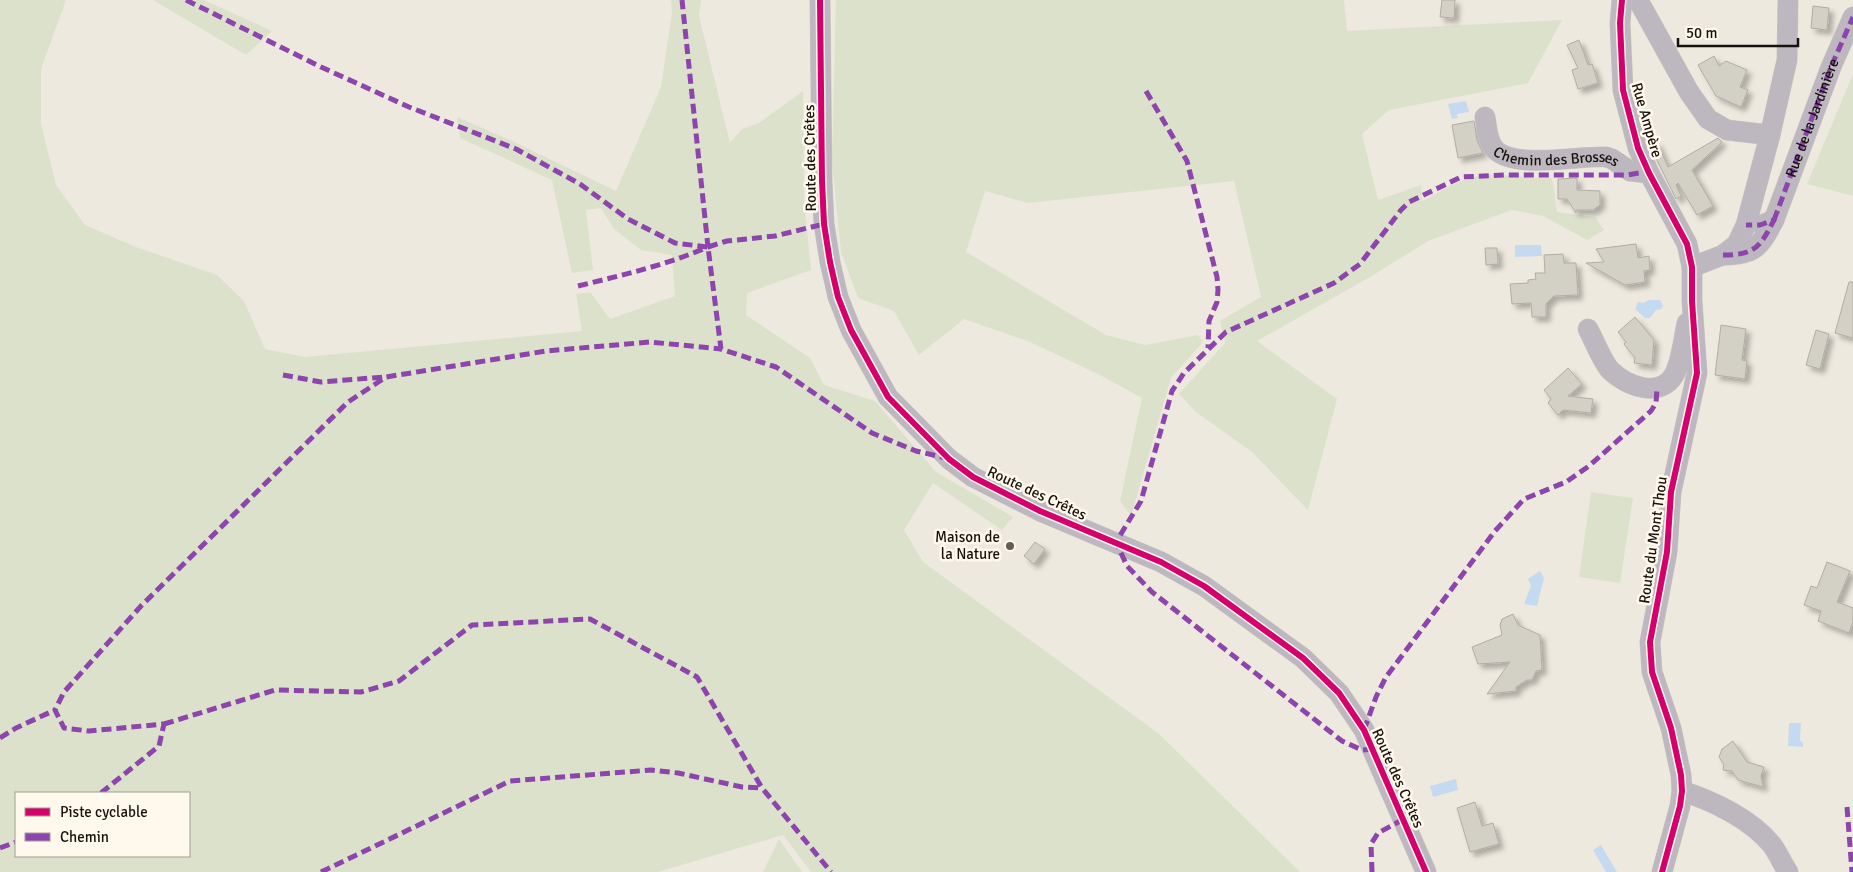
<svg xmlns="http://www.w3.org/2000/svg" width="1853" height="872" font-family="Signika,sans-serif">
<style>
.green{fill:#dce1cb;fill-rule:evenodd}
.water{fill:#c5daf0}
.building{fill:#d3d0c6;stroke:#b1ada4;filter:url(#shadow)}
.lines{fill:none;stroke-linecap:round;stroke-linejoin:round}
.minor-casing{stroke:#cac6be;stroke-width:21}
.minor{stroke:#bdb8c0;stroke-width:20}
.quiet{stroke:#8e44ad;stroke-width:5;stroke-dasharray:10 5;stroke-linecap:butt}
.cycleway-casing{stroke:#fff9ed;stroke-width:9}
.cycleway{stroke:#d6006c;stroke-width:6}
.poi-dot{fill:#625e56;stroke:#fff9ed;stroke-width:2}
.labels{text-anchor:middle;stroke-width:5;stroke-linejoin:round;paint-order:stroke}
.street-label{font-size:15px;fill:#16130c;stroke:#fff9ed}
.poi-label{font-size:15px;fill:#16130c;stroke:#fff9ed;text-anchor:end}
</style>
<defs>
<filter id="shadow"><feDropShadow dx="4.5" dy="4.5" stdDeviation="2.5" flood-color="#0004"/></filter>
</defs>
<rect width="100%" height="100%" fill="#eee9de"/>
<g class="green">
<path d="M0 0H66L41 69V124L56 185 85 225 136 247 217 275 244 301 265 349 305 357 582 331 576 294 590 292 610 319 675 296 672 255 641 250 614 229 601 208 586 210 593 270 572 273 552 180 460 138 457 117 508 139 616 191 661 87 672 12 671 0H701L699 16 730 143 742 129 759 123 803 91 804 199 811 270 747 293 746 315 810 358 824 385 875 401 936 472 1013 517 1002 530 933 483 904 530 923 562 1158 733 1300 872H811L783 835 658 872H0ZM16 793H189V856H16Z"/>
<polygon points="153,0 204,0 272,31 246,55"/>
<path d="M836 0H1344L1347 31 1562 20 1528 83 1389 110 1362 134 1378 200 1421 185 1422 201C1442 191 1463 176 1486 175 1508 174 1530 179 1552 178L1557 212 1595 217 1604 230 1587 240 1543 216 1512 210 1428 241 1370 277 1257 341 1337 399 1308 510 1252 452 1196 412 1179 394 1225 343 1220 321 1261 297 1234 181 1028 203 985 191 966 252 1106 335 1145 345 1198 335 1203 342 1171 378 1131 516 1120 501 1142 398 1100 375 1030 342 964 319 919 355 894 311 858 298 841 252 832 161Z"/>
<polygon points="1853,74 1853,196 1807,184"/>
<polygon points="1591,492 1633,498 1620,583 1579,577"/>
<polygon points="779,839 802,872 763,872"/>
</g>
<g class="water">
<polygon points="1466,101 1469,112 1457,114 1458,118 1452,119 1448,104"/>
<polygon points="1515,245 1541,245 1542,256 1515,257"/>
<polygon points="1649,300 1660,300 1663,306 1661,309 1656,310 1650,318 1645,318 1635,309 1638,302 1643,303"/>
<polygon points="1540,571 1544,578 1537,606 1524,604 1531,586 1528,579"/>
<polygon points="1789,723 1801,723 1800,740 1803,743 1803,747 1788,746"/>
<polygon points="1456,779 1458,790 1433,797 1430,786"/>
<polygon points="1601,845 1617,872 1606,872 1593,850"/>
</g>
<g class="building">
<polygon points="1442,0 1455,0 1454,18 1440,17"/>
<polygon points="1813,6 1829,8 1827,30 1811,28"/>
<polygon points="1579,40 1588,65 1592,64 1598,83 1578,89 1572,70 1578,68 1567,45"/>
<polygon points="1714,56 1719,66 1726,61 1747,70 1740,87 1748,90 1741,107 1716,96 1698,65"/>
<polygon points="1474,121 1477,140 1483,153 1458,158 1452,125"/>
<polygon points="1718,138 1722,142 1692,170 1713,206 1697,215 1678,183 1676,185 1681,196 1676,199 1650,146 1657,142 1668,167"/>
<polygon points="1577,178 1577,190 1600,191 1600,205 1593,210 1576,210 1576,213 1567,199 1558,199 1558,179"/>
<polygon points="1636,244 1638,258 1649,256 1650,270 1644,271 1645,282 1625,285 1586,263 1604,262 1596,249"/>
<polygon points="1485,248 1497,248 1498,264 1486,265"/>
<polygon points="1563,254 1564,263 1576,263 1578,295 1554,296 1546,304 1546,317 1532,317 1531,303 1512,304 1510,284 1528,283 1528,280 1536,279 1535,273 1545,273 1544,255"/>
<polygon points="1849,282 1853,282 1853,338 1835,333"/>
<polygon points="1635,317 1654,340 1652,365 1634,363 1635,358 1624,344 1626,342 1618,332"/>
<polygon points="1721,325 1746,329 1742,360 1747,361 1745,379 1715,375"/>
<polygon points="1816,330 1829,334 1820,369 1806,365"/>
<polygon points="1568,368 1582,384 1568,396 1593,399 1591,413 1563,410 1558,415 1548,403 1551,399 1544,390"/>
<polygon points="1035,542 1045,549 1034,564 1024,556"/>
<polygon points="1827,562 1850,571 1837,602 1853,608 1853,622 1849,633 1818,621 1821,611 1804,605 1811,586 1817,588"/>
<polygon points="1513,614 1518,625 1540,635 1542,670 1536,671 1532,680 1527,680 1516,687 1516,691 1487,694 1510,662 1478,664 1472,647 1502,635 1500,625 1502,619"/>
<polygon points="1733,741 1747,762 1764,767 1761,776 1763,787 1738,780 1732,771 1723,770 1724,765 1719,757 1722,749"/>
<polygon points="1475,802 1482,826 1493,823 1499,844 1470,852 1457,808"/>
</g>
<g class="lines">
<defs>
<g id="minor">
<polyline points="820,0 822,181 824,224 830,262 838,297 851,330 888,397 949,459 973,477 1040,511 1161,562 1204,586 1303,658 1339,693 1364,730 1426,872"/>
<polyline points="1622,0 1620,23 1623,90 1638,148 1649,173 1687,244 1692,267 1692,301 1697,373 1671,492 1667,552 1650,642 1652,672 1671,728 1681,775 1682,791 1680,806 1662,872"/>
<polyline points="1638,0 1689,92 1708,119 1727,130 1770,135"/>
<path id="s1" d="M1485 117C1487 127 1487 139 1493 147 1510 171 1580 155 1606 157L1612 159 1630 171 1649 173"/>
<polyline points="1774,220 1831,67 1853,17"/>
<path d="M1723 255C1755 255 1760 247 1774 220L1762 225"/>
<polyline points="1692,267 1723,255 1737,244 1746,225 1770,135 1787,60 1788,0"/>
<path d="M1588 329C1594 340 1602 361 1610 370 1626 386 1660 399 1674 375 1681 363 1684 337 1687 323"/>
<path d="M1682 791C1713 801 1751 819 1772 845 1778 853 1782 863 1788 872"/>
</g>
</defs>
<use href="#minor" class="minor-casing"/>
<use href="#minor" class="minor"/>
<g class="quiet">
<polyline points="186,0 321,67 409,107 516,149 580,184 628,219 675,243 708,247 721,349 776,367 872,433 916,451 946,458"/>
<polyline points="1146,91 1187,161 1217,277 1218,290 1217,302 1209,321 1208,348"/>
<path id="s2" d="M1774 220 1831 67 1853 17"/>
<polyline points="708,247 727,241 775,236 824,224"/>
<path d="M1723 255C1755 255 1760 247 1774 220L1760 225H1746"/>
<path d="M578 286C623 275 666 265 708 247L682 0"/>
<polyline points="283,375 321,382 384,377"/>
<polyline points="164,724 275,690 361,692 399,681 472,625 590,619 697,677 762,788 831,872"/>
<polyline points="1364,730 1376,697 1386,677 1495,531 1524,499 1566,482 1589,466 1651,411 1656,403 1657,389"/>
<polyline points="0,738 16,728 55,710"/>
<polyline points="1373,749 1362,750 1342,741 1152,592 1127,566 1116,542 1141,501 1172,391 1184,373 1226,332 1334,283 1360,264 1401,210 1409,202 1461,177 1505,175 1627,175 1639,173"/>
<polyline points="101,793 159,746 164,724 89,731 64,728 55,710 64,692 141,606 348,402 386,377 546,351 650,342 721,349"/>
<polyline points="1847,807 1852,872"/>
<polyline points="0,848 16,842"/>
<polyline points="321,872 510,781 651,770 678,773 742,787 762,788"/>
<polyline points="1372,872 1371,844 1378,833 1404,819"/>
</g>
<defs>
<g id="cycleway">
<polyline points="820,0 822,181 824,224 830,262 838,297 851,330 888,397 949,459 973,477 1040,511 1161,562 1204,586 1303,658 1339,693 1364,730 1426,872"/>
<polyline points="1622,0 1620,23 1623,90 1638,148 1649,173 1687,244 1692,267 1692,301 1697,373 1671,492 1667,552 1650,642 1652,672 1671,728 1681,775 1682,791 1680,806 1662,872"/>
</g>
</defs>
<use href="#cycleway" class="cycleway-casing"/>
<use href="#cycleway" class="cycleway"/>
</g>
<circle class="poi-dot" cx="1010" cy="546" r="5"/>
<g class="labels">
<g class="street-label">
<text dy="5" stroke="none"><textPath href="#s2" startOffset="109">Rue de la Jardinière</textPath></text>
<text transform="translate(1647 120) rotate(74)" y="5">Rue Ampère</text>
<text dy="5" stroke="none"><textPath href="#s1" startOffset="98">Chemin des Brosses</textPath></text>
<text transform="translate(810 158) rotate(-91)" y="5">Route des Crêtes</text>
<text transform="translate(1037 493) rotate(25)" y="5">Route des Crêtes</text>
<text transform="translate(1653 540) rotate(-82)" y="5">Route du Mont Thou</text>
<text transform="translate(1398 778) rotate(66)" y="5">Route des Crêtes</text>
</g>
<g class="poi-label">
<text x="1000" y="542">Maison de<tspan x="1000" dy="17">la Nature</tspan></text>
</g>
</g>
<rect x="15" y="792" width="175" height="65" fill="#fff9ed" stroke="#a29d93"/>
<rect x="25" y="808" width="25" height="8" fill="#d6006c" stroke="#a29d93"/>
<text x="60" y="817" font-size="15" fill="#16130c">Piste cyclable</text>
<rect x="25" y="833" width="25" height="8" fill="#8e44ad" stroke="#a29d93"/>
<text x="60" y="842" font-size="15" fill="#16130c">Chemin</text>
<path d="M1678 38v8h120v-8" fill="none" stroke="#16130c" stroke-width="2.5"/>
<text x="1686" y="38" font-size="15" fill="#16130c" stroke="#fff9ed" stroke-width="4" paint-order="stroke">50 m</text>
</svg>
